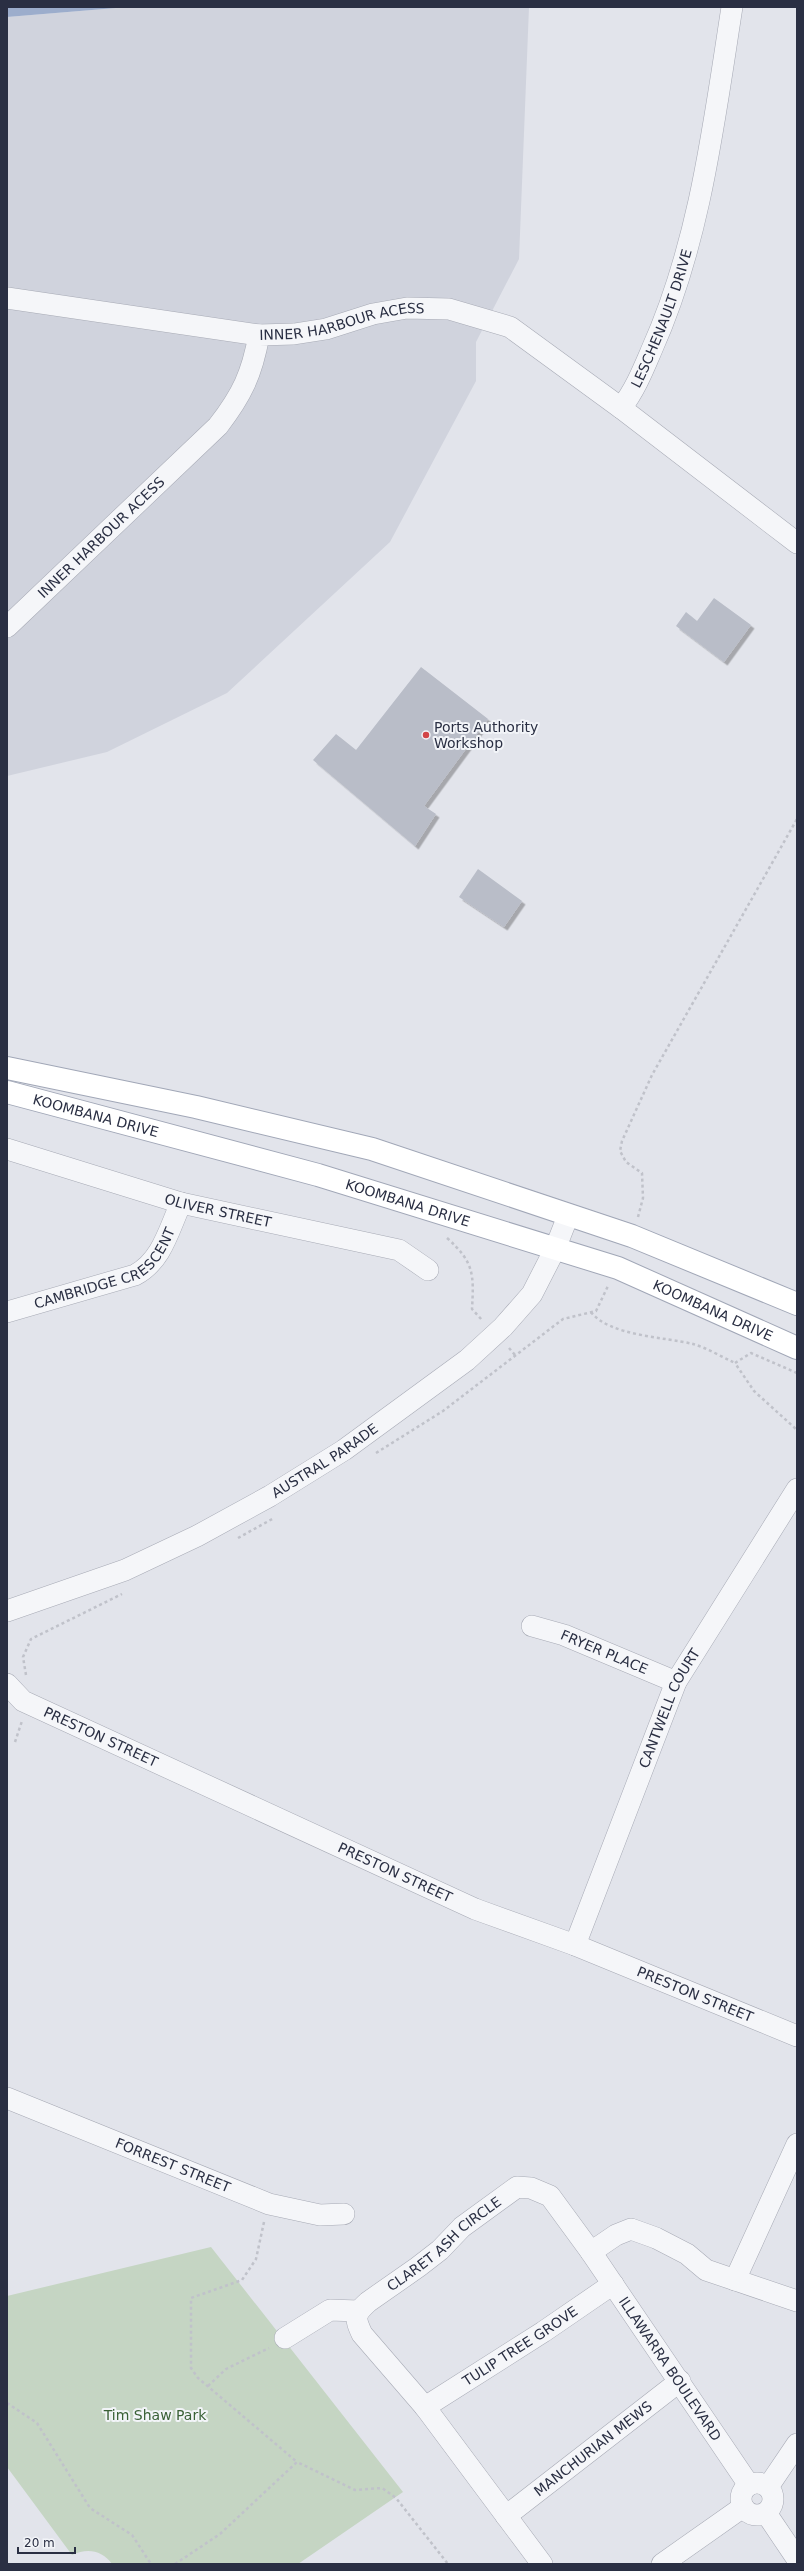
<svg xmlns="http://www.w3.org/2000/svg" width="804" height="2571" font-family="'DejaVu Sans',sans-serif">
<style>
.built{fill:#d0d3dd}
.green{fill:#c5d5c3}
.water{fill:#9cadcc}
.building{fill:#b9bdc8;filter:url(#shadow)}
.lines{fill:none;stroke-linecap:round;stroke-linejoin:round}
.minor-casing{stroke:#a7aab5;stroke-width:22}
.major-casing{stroke:#a1a7b7;stroke-width:24}
.path{stroke:#c0c2ca;stroke-width:2.5;stroke-dasharray:3 3;stroke-linecap:butt}
.minor{stroke:#f5f6f9;stroke-width:21}
.major{stroke:#fff;stroke-width:22}
.poi-dot{fill:#d24547;stroke:#f2f4f8;stroke-width:1.5}
.labels{text-anchor:middle;stroke-width:4;stroke-linejoin:round;paint-order:stroke}
.street-label{font-size:14px;fill:#2a2f43;stroke:#f2f4f8}
.poi-label{font-size:14px;fill:#2a2f43;stroke:#f2f4f8;text-anchor:start}
.park-label{font-size:14px;fill:#396036;stroke:#f2f4f8}
</style>
<defs>
<filter id="shadow"><feDropShadow dx="3.5" dy="3.5" stdDeviation="0" flood-color="#0004"/></filter>
</defs>
<rect width="100%" height="100%" fill="#e2e4eb"/>
<polygon class="built" points="128,7 529,7 519,259 476,342 476,381 390,542 227,693 107,752 7,776 7,17"/>
<path class="green" d="M211 2247 403 2492 298 2564H112C102 2550 87 2548 72 2555L7 2467V2296Z"/>
<polygon class="water" points="7,7 128,7 7,17"/>
<g class="building">
<polygon points="714,598 751,625 724,662 676,626 686,612 697,621"/>
<polygon points="421,667 488,719 424,806 436,814 415,846 313,760 336,734 356,750"/>
<polygon points="478,869 522,901 504,927 459,897"/>
</g>
<g class="lines">
<defs>
<g id="minor">
<polyline points="7,298 259,335"/>
<path id="s1" d="M621 408C635 390 643 370 652 349 700 242 714 122 732 7"/>
<path id="s2" d="M7 627 218 426C242 395 252 374 259 335L294 334 326 329 373 314 407 308 449 309 510 327 621 408 797 543"/>
<path id="s3" d="M7 1149 181 1203 399 1250 428 1270"/>
<path id="s4" d="M7 1312 135 1275C162 1261 169 1229 181 1203"/>
<path id="s5" d="M7 1611 125 1570 197 1536 270 1496 344 1450 467 1360 503 1327 532 1294 555 1249 568 1216"/>
<path id="s6" d="M532 1626 564 1635 676 1682"/>
<path id="s7" d="M7 1684 23 1701 475 1909 575 1945 797 2036"/>
<path id="s8" d="M575 1945 676 1682 797 1489"/>
<path id="s9" d="M7 2098 269 2204 320 2215 344 2214"/>
<path id="s10" d="M591 2252 749 2485"/>
<polyline points="735,2280 797,2144"/>
<polyline points="285,2338 330,2310 358,2311"/>
<path id="s11" d="M425 2407 543 2332 613 2284"/>
<circle cx="757" cy="2499" r="16"/>
<polyline points="768,2487 797,2444"/>
<polyline points="766,2513 797,2559"/>
<path id="s12" d="M506 2516 680 2381"/>
<path id="s13" d="M542 2564 425 2407 362 2334C354 2317 355 2314 368 2302L418 2267 440 2250 462 2227 517 2187 531 2188 550 2196 591 2252 616 2235 631 2229 656 2238 687 2254 706 2270 797 2301"/>
<polyline points="662,2564 743,2507"/>
</g>
<g id="major">
<polyline points="7,1068 196,1107 372,1149 632,1236 797,1304"/>
<path id="s14" d="M7 1092 318 1175 618 1268 797 1348"/>
</g>
</defs>
<use href="#minor" class="minor-casing"/>
<use href="#major" class="major-casing"/>
<g class="path">
<polyline points="638,1217 643,1198 642,1173 626,1162 620,1151 622,1141 652,1075 797,819"/>
<path d="M447 1238C474 1262 474 1274 472 1309L482 1320"/>
<path d="M591 1312C609 1336 665 1337 693 1344 707 1348 722 1357 735 1363"/>
<polyline points="509,1348 515,1355"/>
<polyline points="797,1373 751,1353 735,1363 754,1391 797,1430"/>
<polyline points="376,1453 443,1411 563,1319 596,1311 608,1286"/>
<polyline points="238,1538 274,1518"/>
<polyline points="26,1675 23,1657 31,1639 122,1594"/>
<polyline points="15,1742 22,1721"/>
<polyline points="264,2222 256,2259 242,2280 191,2298 191,2368 198,2378 297,2462"/>
<polyline points="208,2386 226,2369 269,2348"/>
<polyline points="7,2403 37,2423 90,2508 132,2535 151,2564"/>
<polyline points="175,2564 220,2534 297,2462 355,2490 382,2488 396,2498 448,2564"/>
</g>
<use href="#minor" class="minor"/>
<use href="#major" class="major"/>
</g>
<circle class="poi-dot" cx="426" cy="735" r="4"/>
<g class="labels">
<g class="street-label">
<text dy="5" stroke="none"><textPath href="#s1" startOffset="99">LESCHENAULT DRIVE</textPath></text>
<text dy="5" stroke="none"><textPath href="#s2" startOffset="477">INNER HARBOUR ACESS</textPath></text>
<text dy="5" stroke="none"><textPath href="#s2" startOffset="130">INNER HARBOUR ACESS</textPath></text>
<text dy="5" stroke="none"><textPath href="#s14" startOffset="92">KOOMBANA DRIVE</textPath></text>
<text dy="5" stroke="none"><textPath href="#s14" startOffset="416">KOOMBANA DRIVE</textPath></text>
<text dy="5" stroke="none"><textPath href="#s3" startOffset="220">OLIVER STREET</textPath></text>
<text dy="5" stroke="none"><textPath href="#s4" startOffset="111">CAMBRIDGE CRESCENT</textPath></text>
<text dy="5" stroke="none"><textPath href="#s14" startOffset="740">KOOMBANA DRIVE</textPath></text>
<text dy="5" stroke="none"><textPath href="#s5" startOffset="353">AUSTRAL PARADE</textPath></text>
<text dy="5" stroke="none"><textPath href="#s6" startOffset="77">FRYER PLACE</textPath></text>
<text dy="5" stroke="none"><textPath href="#s8" startOffset="255">CANTWELL COURT</textPath></text>
<text dy="5" stroke="none"><textPath href="#s7" startOffset="109">PRESTON STREET</textPath></text>
<text dy="5" stroke="none"><textPath href="#s7" startOffset="433">PRESTON STREET</textPath></text>
<text dy="5" stroke="none"><textPath href="#s7" startOffset="757">PRESTON STREET</textPath></text>
<text dy="5" stroke="none"><textPath href="#s9" startOffset="179">FORREST STREET</textPath></text>
<text dy="5" stroke="none"><textPath href="#s13" startOffset="425">CLARET ASH CIRCLE</textPath></text>
<text dy="5" stroke="none"><textPath href="#s11" startOffset="113">TULIP TREE GROVE</textPath></text>
<text dy="5" stroke="none"><textPath href="#s10" startOffset="141">ILLAWARRA BOULEVARD</textPath></text>
<text dy="5" stroke="none"><textPath href="#s12" startOffset="110">MANCHURIAN MEWS</textPath></text>
</g>
<g class="poi-label">
<text x="434" y="732">Ports Authority<tspan x="434" dy="16">Workshop</tspan></text>
</g>
<g class="park-label">
<text x="155" y="2420">Tim Shaw Park</text>
</g>
</g>
<rect width="804" height="2571" fill="none" stroke="#2a2f43" stroke-width="16"/>
<path d="M18 2547v6h57v-6" fill="none" stroke="#2a2f43" stroke-width="2"/>
<text x="24" y="2547" font-size="12" fill="#2a2f43" stroke="#f2f4f8" stroke-width="3" paint-order="stroke">20 m</text>
</svg>
